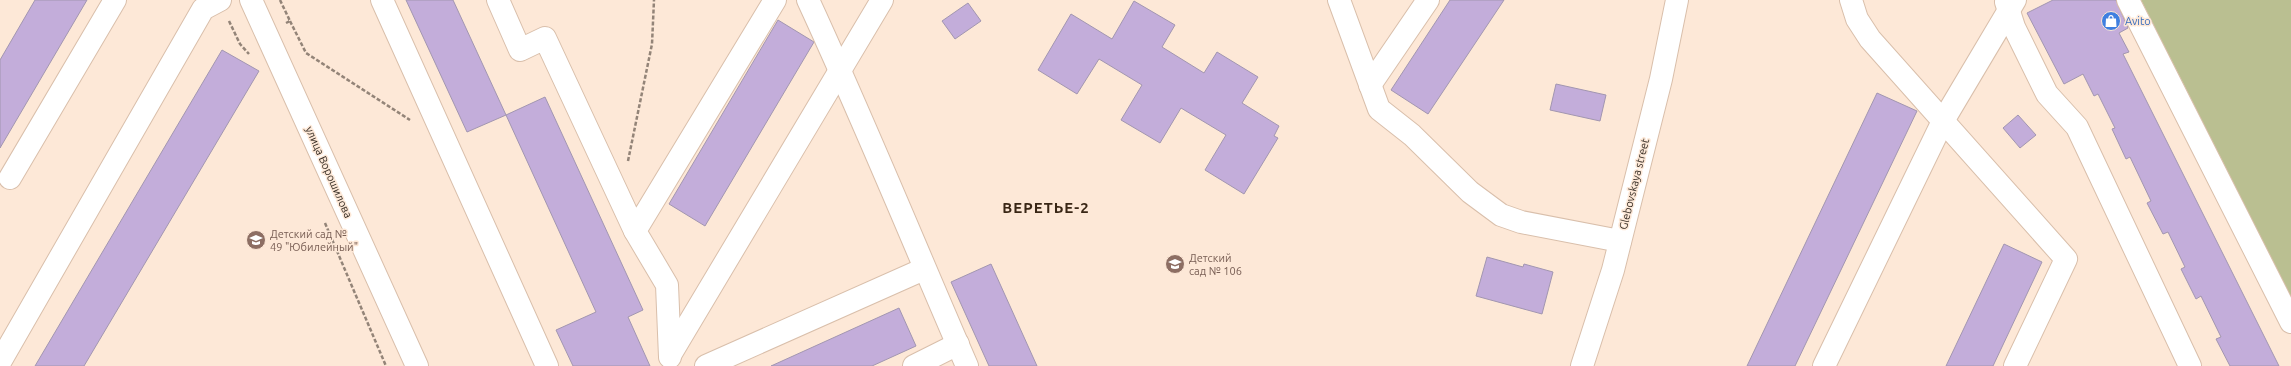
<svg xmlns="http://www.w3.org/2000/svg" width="2291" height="366" font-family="Ubuntu,sans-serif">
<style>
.green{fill:#babf91}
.building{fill:#c3adda;stroke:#a296b0}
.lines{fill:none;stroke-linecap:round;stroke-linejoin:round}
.minor-casing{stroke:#d9bfab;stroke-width:24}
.major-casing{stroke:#d9bfab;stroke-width:24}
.path{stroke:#938478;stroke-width:2.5;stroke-dasharray:4 2;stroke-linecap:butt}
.minor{stroke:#fff;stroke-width:22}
.major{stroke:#fff;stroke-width:22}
.labels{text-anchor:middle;stroke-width:3;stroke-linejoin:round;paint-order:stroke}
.shop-label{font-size:11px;fill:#366cbe;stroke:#fde8d7;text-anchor:start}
.street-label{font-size:11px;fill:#342b23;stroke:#fde8d7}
.education-label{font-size:11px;fill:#785e54;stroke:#fde8d7;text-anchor:start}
.district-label{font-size:15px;font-weight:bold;letter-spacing:1px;fill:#392615;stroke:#fde8d7}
</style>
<rect width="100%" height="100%" fill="#fde8d7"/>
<polygon class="green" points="2141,0 2291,0 2291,297"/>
<g class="building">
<polygon points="35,0 87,0 0,148 0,60"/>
<polygon points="406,0 453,0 506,115 467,132"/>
<polygon points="1450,0 1504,0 1428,114 1391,90"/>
<polygon points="2053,0 2116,0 2128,28 2119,33 2129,52 2123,54 2279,366 2230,366 2216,339 2221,337 2201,296 2196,299 2181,269 2185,267 2168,232 2163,234 2147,203 2151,201 2130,157 2126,159 2112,129 2115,128 2098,94 2094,96 2083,74 2064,84 2027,13"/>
<polygon points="1134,1 1175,25 1162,47 1204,73 1217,52 1258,77 1242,103 1279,126 1274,136 1278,138 1244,194 1205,170 1226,135 1181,108 1160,143 1121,120 1142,85 1099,59 1077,94 1038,70 1071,14 1112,39"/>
<polygon points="968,3 981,21 955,39 942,21"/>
<polygon points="778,20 814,42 705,226 669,204"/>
<polygon points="222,50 259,71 84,366 35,366"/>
<polygon points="1556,84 1606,95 1600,121 1550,110"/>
<polygon points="1877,93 1917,111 1795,366 1747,366"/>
<polygon points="545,97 643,310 628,317 650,366 573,366 556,330 596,312 506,115"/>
<polygon points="2018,115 2036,135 2020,148 2003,128"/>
<polygon points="2004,244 2042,262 1993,366 1946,366"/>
<polygon points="1487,257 1523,267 1524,264 1553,272 1542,314 1476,296"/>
<polygon points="991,264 1037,366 989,366 951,282"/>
<polygon points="899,308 916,346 872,366 771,366"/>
</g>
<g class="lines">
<defs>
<g id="minor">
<polyline points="382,0 547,366"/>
<polyline points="498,0 520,50 545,38 635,231 775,0"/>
<path d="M808 0C864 121 914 244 967 366"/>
<polyline points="1339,0 1379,109 1412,135 1470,192 1501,215 1521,222 1620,241"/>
<polyline points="1851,0 1857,19 1870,39 2066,259 2015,366"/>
<polyline points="2128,0 2291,322"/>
<polyline points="2006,2 2014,27 2047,94 2077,127 2190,366"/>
<polyline points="1370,85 1428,0"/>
<polyline points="10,178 115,0"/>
<polyline points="635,231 667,285 670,357"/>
<polyline points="670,355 882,0"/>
<polyline points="0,362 203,9 220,0"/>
<polyline points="706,366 924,269"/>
<polyline points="914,366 958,344"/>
<polyline points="1582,366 1613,270 1661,79 1677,0"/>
<polyline points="1824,366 1943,121 2015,0"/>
</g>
<polyline id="major" points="251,0 417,366"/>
</defs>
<use href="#minor" class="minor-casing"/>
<use href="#major" class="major-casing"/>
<g class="path">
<polyline points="280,0 290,21 286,23"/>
<polyline points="229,21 240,44 249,54"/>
<polyline points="290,21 306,53 410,120"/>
<polyline points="628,161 652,44 654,0"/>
<polyline points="325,223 386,366"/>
</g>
<use href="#minor" class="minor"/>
<use href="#major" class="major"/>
</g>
<defs>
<symbol id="shop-disc" viewBox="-11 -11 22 22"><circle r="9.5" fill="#3f7fe0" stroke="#fde8d7"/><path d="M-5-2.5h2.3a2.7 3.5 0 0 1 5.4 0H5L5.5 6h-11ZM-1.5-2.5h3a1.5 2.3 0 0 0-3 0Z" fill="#fff"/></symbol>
<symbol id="school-disc" viewBox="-11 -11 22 22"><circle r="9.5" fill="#8d6e63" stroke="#fde8d7"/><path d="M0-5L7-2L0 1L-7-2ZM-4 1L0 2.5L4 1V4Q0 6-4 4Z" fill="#fff"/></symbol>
</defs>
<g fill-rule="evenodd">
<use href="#shop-disc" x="2100" y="10" width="22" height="22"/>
<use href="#school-disc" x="245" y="229" width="22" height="22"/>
<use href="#school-disc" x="1164" y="253" width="22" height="22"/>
</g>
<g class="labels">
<g class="shop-label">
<text x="2125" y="25">Avito</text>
</g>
<g class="street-label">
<text transform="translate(329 172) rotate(66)" y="4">улица Ворошилова</text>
<text transform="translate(1634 184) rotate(-76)" y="4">Glebovskaya street</text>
</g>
<g class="education-label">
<text x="270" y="238">Детский сад №<tspan x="270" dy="13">49 "Юбилейный"</tspan></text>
<text x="1189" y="262">Детский<tspan x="1189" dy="13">сад № 106</tspan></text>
</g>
<g class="district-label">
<text x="1046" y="213">ВЕРЕТЬЕ-2</text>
</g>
</g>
</svg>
